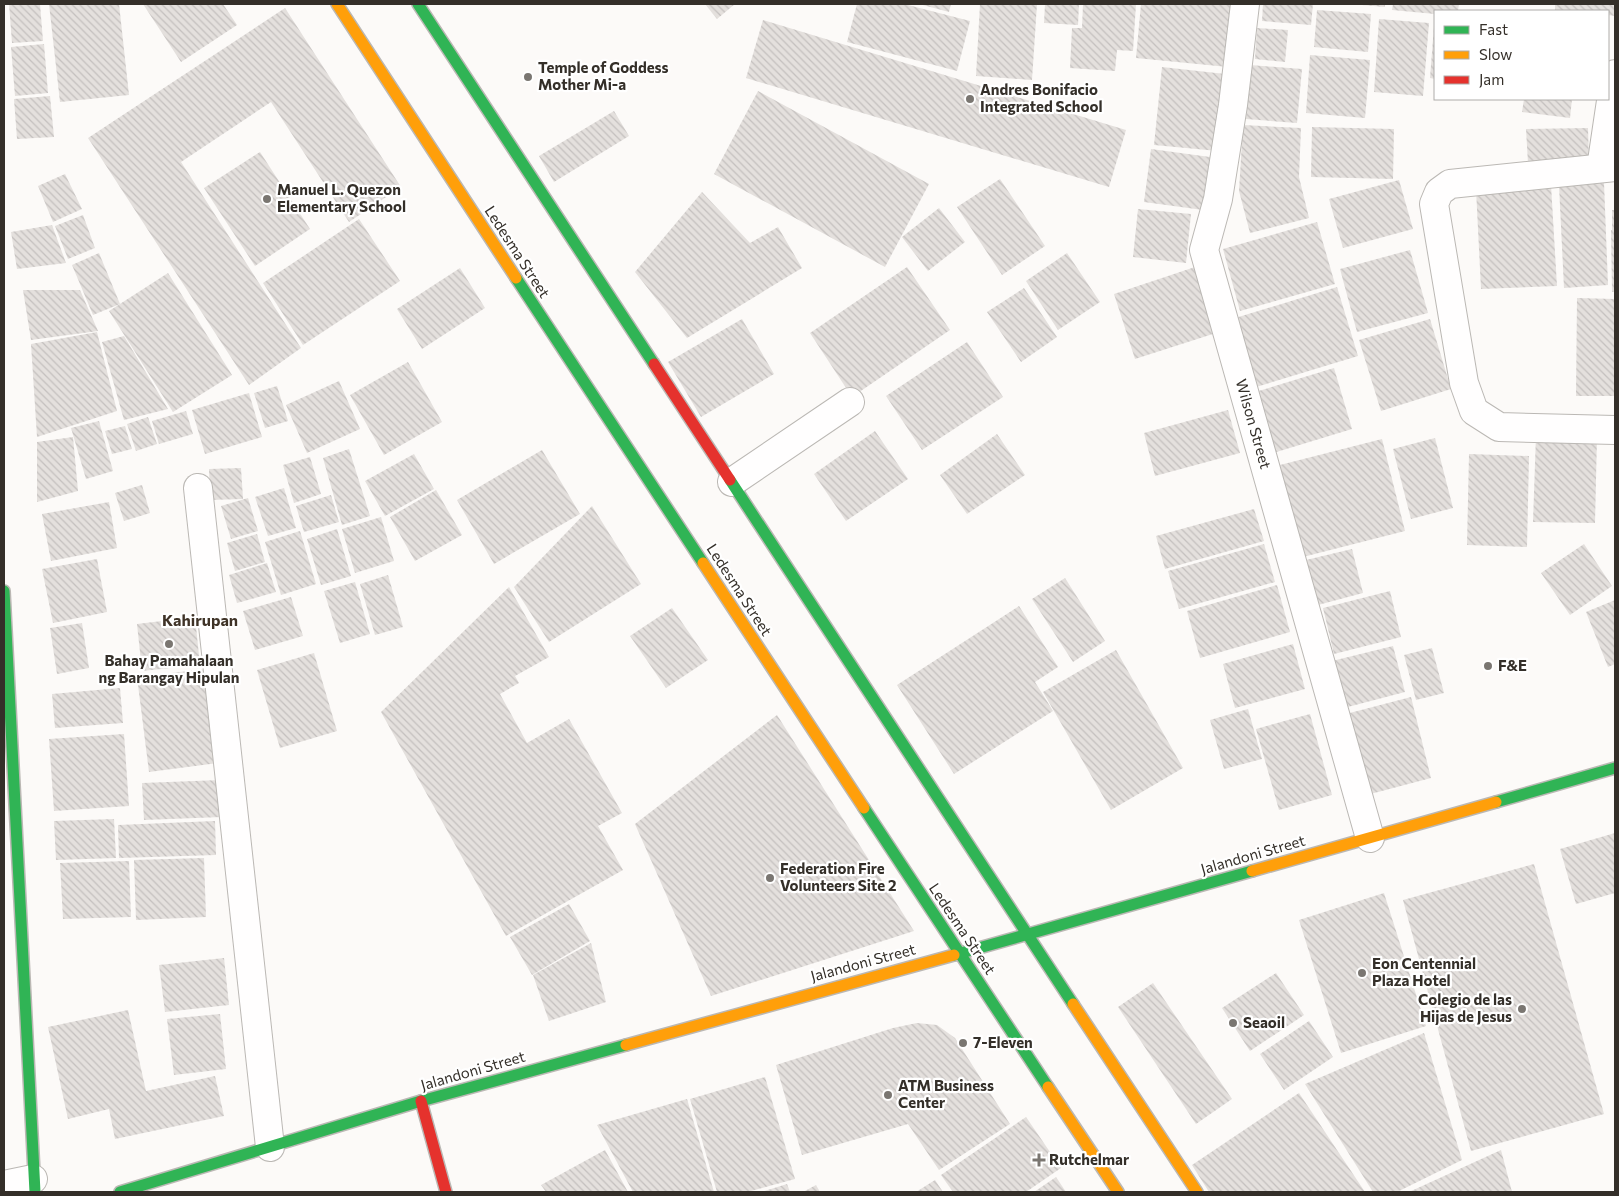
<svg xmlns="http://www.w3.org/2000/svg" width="1619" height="1196" font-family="Commissioner,sans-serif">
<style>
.building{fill:url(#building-back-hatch)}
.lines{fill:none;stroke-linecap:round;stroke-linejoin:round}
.street-casing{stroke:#bbb8b4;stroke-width:30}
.fast-casing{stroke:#bbb8b4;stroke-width:14}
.slow-casing{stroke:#bbb8b4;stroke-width:14}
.jam-casing{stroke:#bbb8b4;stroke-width:14}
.street{stroke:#fffefe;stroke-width:28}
.fast{stroke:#30b455;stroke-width:11}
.slow{stroke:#ff9f0a;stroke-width:11}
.jam{stroke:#e5322d;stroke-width:11}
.poi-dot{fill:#7a7671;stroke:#fff;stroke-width:2}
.labels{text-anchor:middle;stroke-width:4.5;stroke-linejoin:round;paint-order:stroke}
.poi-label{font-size:15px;font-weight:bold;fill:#342f29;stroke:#fff;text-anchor:start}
.street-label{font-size:15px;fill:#342f29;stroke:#fff}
.neighbourhood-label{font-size:16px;font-weight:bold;fill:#3f3327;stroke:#fff}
</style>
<defs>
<pattern id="building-back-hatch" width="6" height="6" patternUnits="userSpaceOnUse" patternTransform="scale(1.25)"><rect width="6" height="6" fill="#e4e0dd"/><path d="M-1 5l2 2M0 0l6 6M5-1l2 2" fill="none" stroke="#c4c0be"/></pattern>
</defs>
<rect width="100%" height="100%" fill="#fcfaf8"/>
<g class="building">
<polygon points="9,4 40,4 43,41 12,43"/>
<polygon points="49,4 119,4 129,95 60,102"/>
<polygon points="143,4 223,4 237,25 181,62"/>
<polygon points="705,4 735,4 717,19"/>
<polygon points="857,4 904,4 970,21 957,71 847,42"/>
<polygon points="919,4 951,4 949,12"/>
<polygon points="980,4 1037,4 1032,80 976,76"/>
<polygon points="1045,4 1079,4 1078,25 1044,23"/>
<polygon points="1083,4 1136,4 1133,51 1117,50 1115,71 1070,68 1072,28 1082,28"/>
<polygon points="1141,4 1234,4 1228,67 1136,58"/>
<polygon points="1263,4 1313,4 1311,25 1262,21"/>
<polygon points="1362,4 1385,4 1385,7 1362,5"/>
<polygon points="1393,4 1459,4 1458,11 1435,11 1435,14 1392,10"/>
<polygon points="1555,4 1615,4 1615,16 1608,15 1608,11 1555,10"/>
<polygon points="285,8 401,187 349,222 271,102 181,162 301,348 249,385 88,138"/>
<polygon points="1317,10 1371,14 1368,52 1314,47"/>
<polygon points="1379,19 1429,23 1423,96 1374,92"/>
<polygon points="763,20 1126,130 1109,187 746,78"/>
<polygon points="1434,26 1435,27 1435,79 1430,78"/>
<polygon points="1257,28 1288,30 1285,62 1255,59"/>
<polygon points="44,44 48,93 15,96 11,47"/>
<polygon points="1310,55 1370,60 1365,118 1306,113"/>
<polygon points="1250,65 1302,69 1297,123 1246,119"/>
<polygon points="1162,67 1225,74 1218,151 1154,145"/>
<polygon points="758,91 929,184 885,267 714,174"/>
<polygon points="50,96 54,137 17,139 14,99"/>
<polygon points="1524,99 1572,99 1570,118 1522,112"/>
<polygon points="614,111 629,136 554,182 539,156"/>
<polygon points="1243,125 1301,128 1299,177 1309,218 1250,233 1239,191"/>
<polygon points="1312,127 1394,129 1393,179 1311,177"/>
<polygon points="1588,128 1589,162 1528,163 1526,129"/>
<polygon points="1151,149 1210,157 1203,210 1144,202"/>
<polygon points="260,152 310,229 255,266 204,188"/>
<polygon points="65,174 82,209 53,222 38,186"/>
<polygon points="1000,179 1045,246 1002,275 957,207"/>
<polygon points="1399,180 1413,229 1343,248 1329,199"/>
<polygon points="1604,183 1608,285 1564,288 1559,185"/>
<polygon points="1551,185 1557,286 1481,289 1476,189"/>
<polygon points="702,192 750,243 778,227 802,268 687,338 635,272"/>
<polygon points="939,208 965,242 928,271 902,237"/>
<polygon points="1138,209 1191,214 1186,263 1133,257"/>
<polygon points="1612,210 1615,210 1615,292 1612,292 1611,230 1612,230"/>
<polygon points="83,215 95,248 68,259 55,226"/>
<polygon points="359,219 400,281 303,345 263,283"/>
<polygon points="1317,222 1335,284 1240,311 1223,249"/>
<polygon points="52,225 66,263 17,269 11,232"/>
<polygon points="1410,250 1428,313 1357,332 1340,269"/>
<polygon points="99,253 120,304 93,315 72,265"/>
<polygon points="1067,253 1100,302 1058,330 1026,281"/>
<polygon points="907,267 950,330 852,397 810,333"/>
<polygon points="1195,267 1216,333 1135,359 1114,294"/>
<polygon points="460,268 485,308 422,349 397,309"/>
<polygon points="168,273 232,375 173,412 109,311"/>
<polygon points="1337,287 1358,356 1253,388 1232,319"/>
<polygon points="1024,288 1057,337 1021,362 987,312"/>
<polygon points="23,290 80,290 98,331 31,340"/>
<polygon points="1577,298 1615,299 1615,396 1576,396"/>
<polygon points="742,319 774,374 701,417 668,362"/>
<polygon points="1430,319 1451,389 1381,411 1359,340"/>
<polygon points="97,332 117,411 37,437 31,344"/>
<polygon points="124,336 168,409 124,420 102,342"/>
<polygon points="967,342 1003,397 922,450 886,396"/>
<polygon points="408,362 442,422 384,455 350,395"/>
<polygon points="1334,368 1352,429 1270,454 1252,393"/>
<polygon points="339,381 360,429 307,453 286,405"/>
<polygon points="277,386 288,421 265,428 254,393"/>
<polygon points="249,393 262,437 205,454 192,410"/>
<polygon points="1228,410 1240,453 1155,476 1144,433"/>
<polygon points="186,411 193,434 159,444 152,421"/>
<polygon points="148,417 157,444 136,451 127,424"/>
<polygon points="99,421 113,471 86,479 71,428"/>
<polygon points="125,426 132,449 112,454 105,431"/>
<polygon points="875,431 908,479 846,521 814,474"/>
<polygon points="997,434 1025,475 967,514 940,475"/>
<polygon points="1536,435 1597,437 1595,523 1533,522"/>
<polygon points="73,437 78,491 37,502 37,442"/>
<polygon points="1435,438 1453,508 1411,519 1393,449"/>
<polygon points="1382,439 1405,531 1299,558 1276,466"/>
<polygon points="349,449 370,516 342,525 323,458"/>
<polygon points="542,450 580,514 494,564 457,500"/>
<polygon points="414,454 434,489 385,516 365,481"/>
<polygon points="1469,454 1529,456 1527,547 1467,545"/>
<polygon points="310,457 321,494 294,503 283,465"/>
<polygon points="241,468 243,499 210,500 209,469"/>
<polygon points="142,485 150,513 124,521 115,493"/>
<polygon points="284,488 296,528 268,536 255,497"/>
<polygon points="436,490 462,535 415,561 390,517"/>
<polygon points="331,495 339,522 304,532 296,506"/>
<polygon points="248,498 258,531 231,539 221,506"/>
<polygon points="109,502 117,548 51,561 42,514"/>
<polygon points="592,506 641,584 549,642 514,587"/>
<polygon points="1254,509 1264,541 1165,569 1156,536"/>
<polygon points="381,517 394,561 355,573 342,529"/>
<polygon points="337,529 351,576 321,585 307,539"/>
<polygon points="300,531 316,584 281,595 265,542"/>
<polygon points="257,534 265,562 235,571 227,543"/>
<polygon points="1264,544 1275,582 1179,609 1168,571"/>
<polygon points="1584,544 1612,586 1570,615 1541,573"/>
<polygon points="1352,549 1363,593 1318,605 1306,560"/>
<polygon points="97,559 107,612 53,623 42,569"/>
<polygon points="267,563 276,592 237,603 229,575"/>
<polygon points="388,575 403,627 375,635 360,584"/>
<polygon points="1065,578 1105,641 1073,662 1032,599"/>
<polygon points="355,582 370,634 340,643 324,591"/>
<polygon points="1277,585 1290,632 1200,658 1187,611"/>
<polygon points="509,587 549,657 515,676 519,683 500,694 527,743 569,719 622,813 598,826 623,870 506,936 381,712"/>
<polygon points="1390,591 1401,637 1334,654 1323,608"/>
<polygon points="291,597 303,636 255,650 243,611"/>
<polygon points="1615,600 1615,664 1608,667 1586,612"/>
<polygon points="1019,606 1058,667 1035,682 1053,711 954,774 897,685"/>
<polygon points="672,608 708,660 666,688 630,636"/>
<polygon points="195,617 200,665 142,671 137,624"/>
<polygon points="82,623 89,668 57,674 50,628"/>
<polygon points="1293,644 1305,689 1235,708 1223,664"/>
<polygon points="1393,646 1405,692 1344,708 1332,661"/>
<polygon points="1432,648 1444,693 1416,700 1404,655"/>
<polygon points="1116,650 1183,768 1111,810 1043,692"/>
<polygon points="314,653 337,731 280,748 257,670"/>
<polygon points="206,669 218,763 149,772 137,677"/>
<polygon points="120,688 123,723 55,728 52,694"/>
<polygon points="1411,697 1431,778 1363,796 1342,715"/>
<polygon points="1248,709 1262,759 1224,769 1210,720"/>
<polygon points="1310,714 1332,795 1279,810 1256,729"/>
<polygon points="777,715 914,931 711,996 635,824"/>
<polygon points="124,734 129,806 54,811 49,739"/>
<polygon points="221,780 222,817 144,820 142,783"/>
<polygon points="114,819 116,858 56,860 54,821"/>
<polygon points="215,821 216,855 119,858 118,825"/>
<polygon points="1615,833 1615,893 1576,904 1560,849"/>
<polygon points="204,858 206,917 136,920 134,860"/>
<polygon points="129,861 131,917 63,919 60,863"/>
<polygon points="1534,864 1604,1114 1471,1151 1403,900"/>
<polygon points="1384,893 1426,1026 1341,1053 1299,920"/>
<polygon points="569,904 590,941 532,975 510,937"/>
<polygon points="591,943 606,1002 549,1021 533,975"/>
<polygon points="224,958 229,1005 165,1012 159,965"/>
<polygon points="1276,973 1304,1015 1250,1051 1222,1008"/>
<polygon points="1153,983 1232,1099 1196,1124 1118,1007"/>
<polygon points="128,1010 146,1091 215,1076 224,1116 115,1139 109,1109 68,1119 48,1027"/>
<polygon points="220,1014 226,1069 174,1075 167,1019"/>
<polygon points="1309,1021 1333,1057 1284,1090 1260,1054"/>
<polygon points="917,1023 937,1025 955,1038 1010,1124 939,1170 908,1124 802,1155 776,1065 893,1028"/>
<polygon points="1424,1033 1462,1160 1397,1192 1373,1192 1305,1084"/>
<polygon points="765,1077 795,1179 747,1192 717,1192 690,1099"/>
<polygon points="1299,1093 1365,1192 1209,1192 1192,1165"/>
<polygon points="687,1099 714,1192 633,1192 597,1125"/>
<polygon points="1026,1117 1061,1168 1026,1192 953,1192 941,1175"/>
<polygon points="605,1150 628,1192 546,1192 541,1185"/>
<polygon points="1501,1150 1512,1192 1409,1192"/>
<polygon points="1056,1177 1066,1192 1034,1192"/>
<polygon points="935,1180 943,1192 916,1192"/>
<polygon points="787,1184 790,1192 761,1192"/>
<polygon points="816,1185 820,1192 803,1192"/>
</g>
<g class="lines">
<defs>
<g id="street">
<polyline points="1245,4 1233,105 1218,199 1204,250 1370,838"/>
<polyline points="1615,167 1450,184 1439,192 1434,204 1464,383 1474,411 1499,427 1615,430"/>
<polyline points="1601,168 1615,74"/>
<polyline points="732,482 850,402"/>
<polyline points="198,488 270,1147"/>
<polyline points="4,1185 33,1179"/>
</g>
<g id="fast">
<polyline points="418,4 654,364"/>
<polyline points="516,278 703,563"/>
<polyline points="730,480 1073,1004"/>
<polyline points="4,591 35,1192"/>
<polyline points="1496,802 1615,768"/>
<polyline points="864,808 1048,1087"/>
<polyline points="954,955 1252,871"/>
<polyline points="120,1192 421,1101 626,1045"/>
</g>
<g id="slow">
<polyline points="337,4 516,278"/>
<polyline points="703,563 864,808"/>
<polyline points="1252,871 1496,802"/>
<polyline points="1073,1004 1197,1192"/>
<polyline points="626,1045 954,955"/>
<polyline points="1048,1087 1118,1192"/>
</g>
<g id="jam">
<polyline points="654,364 730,480"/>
<polyline points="421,1101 446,1192"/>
</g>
</defs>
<use href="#street" class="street-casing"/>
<use href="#fast" class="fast-casing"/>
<use href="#slow" class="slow-casing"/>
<use href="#jam" class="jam-casing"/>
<use href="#street" class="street"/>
<use href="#fast" class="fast"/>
<use href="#slow" class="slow"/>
<use href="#jam" class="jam"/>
</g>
<g class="poi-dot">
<circle cx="528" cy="77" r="5"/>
<circle cx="970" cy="99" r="5"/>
<circle cx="267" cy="199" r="5"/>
<circle cx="169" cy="644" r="5"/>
<circle cx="1488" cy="666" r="5"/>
<circle cx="770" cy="878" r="5"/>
<circle cx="1362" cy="973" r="5"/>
<circle cx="1522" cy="1009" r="5"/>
<circle cx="1233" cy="1023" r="5"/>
<circle cx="963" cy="1043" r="5"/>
<circle cx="888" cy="1095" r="5"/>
<path d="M1036.5 1152.5h5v5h5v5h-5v5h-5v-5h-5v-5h5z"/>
</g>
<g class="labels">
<g class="poi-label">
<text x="538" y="73">Temple of Goddess<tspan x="538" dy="17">Mother Mi-a</tspan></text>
<text x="980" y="95">Andres Bonifacio<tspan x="980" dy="17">Integrated School</tspan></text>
<text x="277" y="195">Manuel L. Quezon<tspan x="277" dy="17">Elementary School</tspan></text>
<text x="169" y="666" text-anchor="middle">Bahay Pamahalaan<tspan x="169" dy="17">ng Barangay Hipulan</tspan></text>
<text x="1498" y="671">F&amp;E</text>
<text x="780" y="874">Federation Fire<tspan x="780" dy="17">Volunteers Site 2</tspan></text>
<text x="1372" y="969">Eon Centennial<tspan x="1372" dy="17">Plaza Hotel</tspan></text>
<text x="1512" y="1005" text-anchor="end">Colegio de las<tspan x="1512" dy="17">Hijas de Jesus</tspan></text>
<text x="1243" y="1028">Seaoil</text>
<text x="973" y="1048">7-Eleven</text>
<text x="898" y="1091">ATM Business<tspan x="898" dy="17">Center</tspan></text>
<text x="1049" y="1165">Rutchelmar</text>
</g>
<g class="street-label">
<text transform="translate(517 252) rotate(57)" y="5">Ledesma Street</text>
<text transform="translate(1253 424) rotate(74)" y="5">Wilson Street</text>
<text transform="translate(739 590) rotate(57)" y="5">Ledesma Street</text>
<text transform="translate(1253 855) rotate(-16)" y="5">Jalandoni Street</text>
<text transform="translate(962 929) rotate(56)" y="5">Ledesma Street</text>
<text transform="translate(863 963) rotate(-15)" y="5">Jalandoni Street</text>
<text transform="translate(473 1071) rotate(-16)" y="5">Jalandoni Street</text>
</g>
<g class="neighbourhood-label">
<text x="200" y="626">Kahirupan</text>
</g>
</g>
<rect width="1619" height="1196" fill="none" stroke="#342f29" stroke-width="10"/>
<rect x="1434" y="10" width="175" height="90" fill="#ffffff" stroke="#aeaca9"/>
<rect x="1444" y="26" width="25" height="8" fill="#30b455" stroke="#aeaca9"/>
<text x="1479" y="35" font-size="15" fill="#342f29">Fast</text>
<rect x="1444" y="51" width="25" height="8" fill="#ff9f0a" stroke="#aeaca9"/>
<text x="1479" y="60" font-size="15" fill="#342f29">Slow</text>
<rect x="1444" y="76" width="25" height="8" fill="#e5322d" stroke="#aeaca9"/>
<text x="1479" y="85" font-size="15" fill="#342f29">Jam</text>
</svg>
